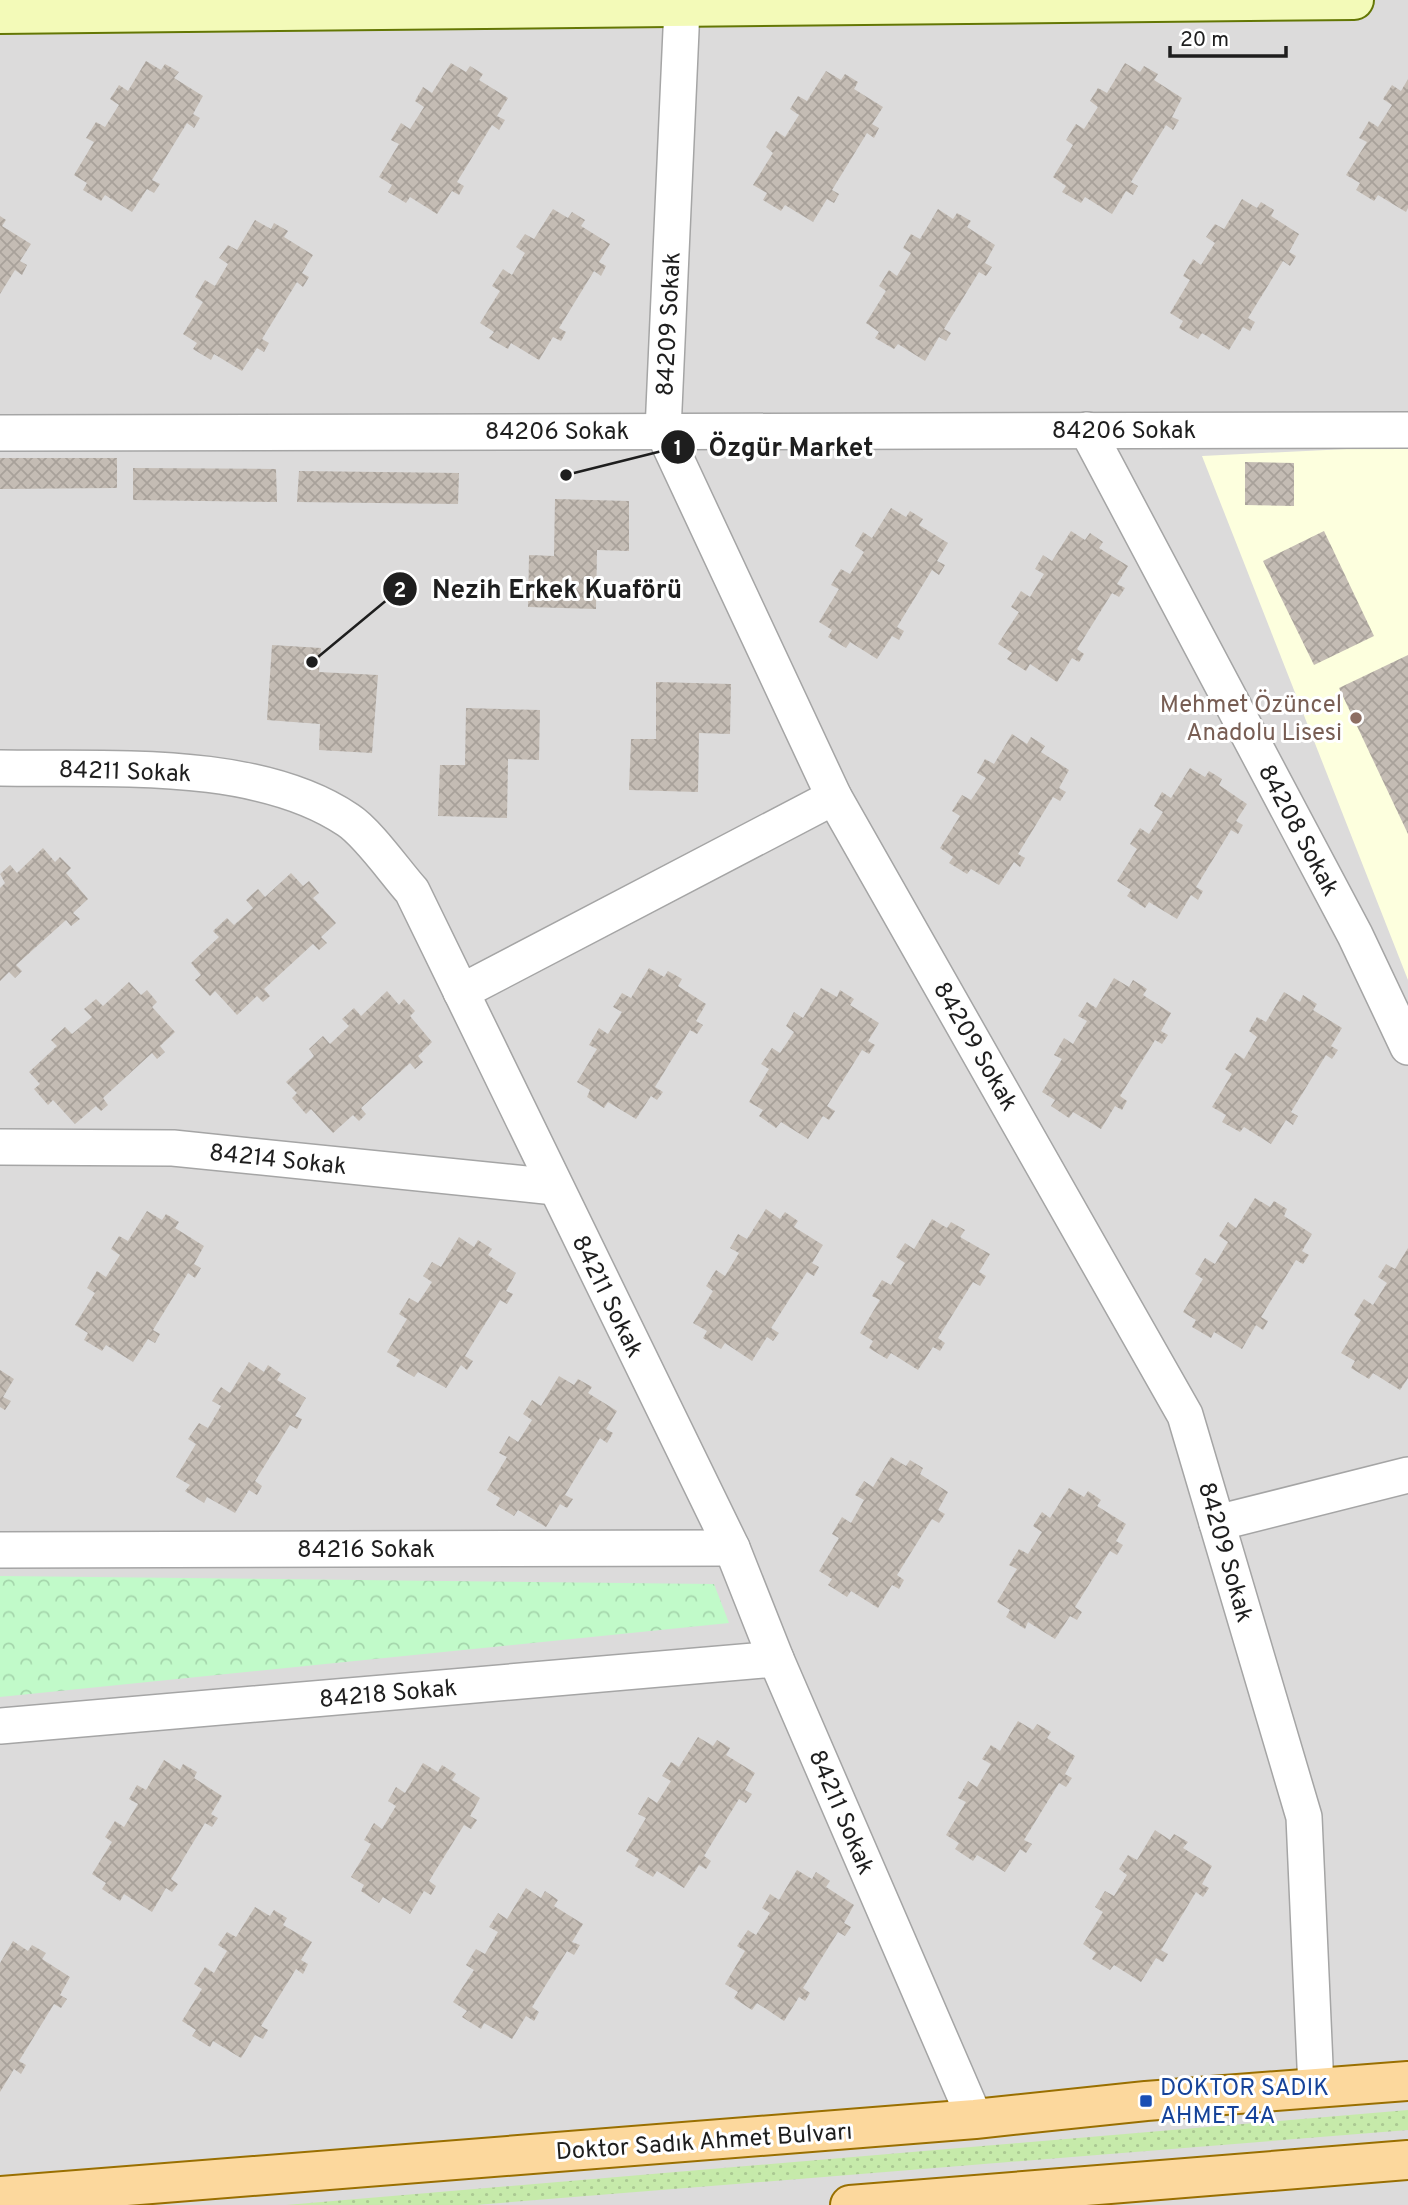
<svg xmlns="http://www.w3.org/2000/svg" width="1408" height="2205" font-family="Overpass,sans-serif">
<style>
.residential{fill:#dcdbdb}
.education{fill:#fdffde}
.grass{fill:url(#grass-dots)}
.park{fill:url(#park-crowns)}
.building{fill:url(#building-cross-hatch)}
.lines{fill:none;stroke-linecap:round;stroke-linejoin:round}
.street-casing{stroke:#a5a5a5;stroke-width:38}
.secondary-casing{stroke:#647704;stroke-width:42}
.primary-casing{stroke:#996f00;stroke-width:42}
.street{stroke:#fff;stroke-width:35}
.secondary{stroke:#f3fab8;stroke-width:38}
.primary{stroke:#fcd89d;stroke-width:38}
.education-dot{fill:#8d6e63;stroke:#fff;stroke-width:2.5}
.transit-dot{fill:#1a4fb4;stroke:#fff;stroke-width:2.5}
.labels{text-anchor:middle;stroke-width:6;stroke-linejoin:round;paint-order:stroke}
.street-label{font-size:24px;fill:#1e1e1e;stroke:#fff}
.education-label{font-size:24px;fill:#785e54;stroke:#fff;text-anchor:end}
.transit-label{font-size:24px;fill:#164399;stroke:#fff;text-anchor:start}
.leader{fill:none;stroke:#1e1e1e;stroke-width:2.5}
.callout-dot{fill:#1e1e1e;stroke:#fff;stroke-width:2.5}
.mark-label{font-size:21px;text-anchor:middle;font-weight:bold;fill:#fff}
.callout-label{font-size:26px;text-anchor:middle;font-weight:bold;fill:#1e1e1e;stroke:#fff;stroke-width:6;stroke-linejoin:round;paint-order:stroke}
</style>
<defs>
<pattern id="grass-dots" width="8" height="8" patternUnits="userSpaceOnUse" patternTransform="scale(1.75)"><rect width="8" height="8" fill="#c6eaaa"/><path d="M2 2h.1M6 6h.1" fill="none" stroke="#aac892" stroke-width="1.8" stroke-linecap="round"/></pattern>
<pattern id="park-crowns" width="20" height="18" patternUnits="userSpaceOnUse" patternTransform="scale(1.75)"><rect width="20" height="18" fill="#c1fac9"/><path d="M2 6a3 3 0 1 1 6 0M12 15a3 3 0 1 1 6 0" fill="none" stroke="#a5d6ac"/></pattern>
<pattern id="building-cross-hatch" width="8" height="8" patternUnits="userSpaceOnUse" patternTransform="scale(1.75)"><rect width="8" height="8" fill="#c4bcb4"/><path d="M0 0l8 8M0 8l8-8" fill="none" stroke="#a8a19a"/></pattern>
</defs>
<rect width="100%" height="100%" fill="#efece4"/>
<rect class="residential" x="0" y="0" width="1408" height="2205"/>
<polygon class="education" points="1408,446 1408,980 1202,456"/>
<polygon class="grass" points="1408,2110 1408,2130 475,2205 286,2205"/>
<polygon class="park" points="0,1576 714,1584 729,1623 0,1697"/>
<g class="building">
<polygon points="146,61 161,70 165,64 179,72 174,78 203,96 193,114 200,118 194,128 187,123 152,180 160,184 154,193 147,189 132,212 105,195 101,201 83,190 87,183 74,175 94,142 86,138 96,122 105,127 119,105 110,99 119,85 128,91"/>
<polygon points="451,63 466,72 470,66 483,74 479,80 508,98 497,116 505,120 499,130 492,125 457,182 464,186 459,195 452,191 437,214 410,197 406,203 388,192 392,185 379,177 399,144 391,140 401,123 410,129 424,107 415,101 423,87 432,93"/>
<polygon points="1125,63 1140,72 1144,66 1158,74 1154,80 1182,98 1172,117 1179,120 1173,130 1166,125 1131,182 1138,186 1133,195 1126,191 1112,214 1085,197 1081,203 1062,192 1066,186 1053,177 1073,145 1066,140 1076,124 1084,129 1098,107 1090,101 1098,88 1107,93"/>
<polygon points="826,71 841,80 845,74 858,82 854,89 883,107 872,124 879,128 874,138 867,133 832,190 839,194 834,203 827,199 813,222 785,205 781,211 763,200 767,193 753,185 773,153 766,147 776,131 785,137 799,115 790,109 798,96 807,101"/>
<polygon points="1408,79 1408,208 1406,212 1378,195 1374,201 1356,190 1360,183 1346,175 1367,142 1359,138 1369,121 1378,127 1392,105 1383,99 1392,85 1401,91"/>
<polygon points="1242,199 1257,208 1261,202 1274,210 1271,216 1299,234 1289,252 1296,256 1290,266 1283,261 1248,318 1255,322 1250,331 1243,327 1229,350 1202,333 1198,339 1179,328 1183,321 1170,313 1190,280 1183,276 1193,259 1201,265 1215,243 1206,237 1215,224 1224,229"/>
<polygon points="553,209 568,218 572,212 585,220 581,226 610,244 599,262 606,266 601,276 594,271 559,328 566,332 561,341 553,337 539,360 511,343 508,349 489,338 494,332 480,323 500,291 492,286 503,269 512,275 525,253 516,247 525,234 534,239"/>
<polygon points="938,209 953,219 957,213 971,221 967,227 995,245 985,263 992,267 986,276 979,272 944,329 951,333 946,341 939,337 925,361 898,344 894,349 875,338 879,332 866,323 886,291 879,286 889,270 897,276 911,253 903,248 911,234 920,239"/>
<polygon points="0,216 6,220 2,226 31,244 20,261 27,265 22,275 15,270 0,294"/>
<polygon points="255,220 271,229 274,223 288,231 284,237 313,255 302,273 309,277 303,287 297,282 262,339 269,343 264,352 257,348 242,371 214,354 211,360 193,349 197,343 183,334 203,302 195,297 205,280 215,286 228,264 219,258 228,245 237,250"/>
<polygon points="0,458 117,458 117,488 0,489"/>
<polygon points="1245,462 1294,463 1294,506 1245,505"/>
<polygon points="133,468 276,469 277,502 133,500"/>
<polygon points="299,471 459,473 458,504 297,502"/>
<polygon points="555,499 629,501 629,551 597,550 596,609 528,607 529,555 554,556"/>
<polygon points="891,508 906,517 910,511 923,519 919,525 948,543 937,561 945,565 939,575 932,570 897,627 904,631 899,640 892,636 877,659 850,642 846,648 828,637 832,630 819,622 839,589 831,585 841,569 850,574 864,552 855,546 863,532 872,538"/>
<polygon points="1071,531 1085,540 1090,533 1103,542 1099,548 1128,566 1117,584 1125,588 1119,597 1112,593 1077,649 1084,654 1079,662 1072,658 1057,682 1030,664 1026,671 1007,659 1012,653 998,644 1019,612 1011,607 1021,591 1030,597 1044,574 1035,569 1043,555 1052,561"/>
<polygon points="1324,531 1374,636 1314,665 1263,561"/>
<polygon points="272,645 321,648 319,672 378,675 372,753 319,750 320,724 267,720"/>
<polygon points="1408,655 1408,834 1339,688"/>
<polygon points="656,682 731,684 730,734 699,733 698,792 629,790 631,739 656,739"/>
<polygon points="466,708 540,710 539,760 508,759 507,818 438,816 440,765 465,765"/>
<polygon points="1012,734 1027,744 1031,737 1045,746 1041,752 1069,770 1059,788 1066,792 1060,801 1053,797 1018,854 1025,858 1020,867 1014,862 999,885 971,869 967,874 949,863 953,857 940,848 960,816 952,811 962,795 971,800 986,778 977,773 985,759 994,764"/>
<polygon points="1190,768 1205,777 1209,771 1222,779 1219,785 1247,804 1236,821 1243,825 1238,834 1231,830 1196,887 1203,891 1198,900 1191,895 1177,919 1149,902 1145,908 1127,896 1131,890 1117,881 1137,849 1130,844 1140,828 1149,834 1163,812 1154,806 1162,792 1171,798"/>
<polygon points="43,848 55,862 60,857 71,868 66,873 88,899 73,913 80,919 71,926 66,920 16,965 22,971 15,978 9,972 0,981 0,888 5,883 0,874 10,865 17,873"/>
<polygon points="291,873 303,886 309,881 319,893 313,898 336,923 321,937 327,943 319,950 313,944 264,989 270,996 263,1002 257,996 237,1015 215,991 210,996 195,980 201,975 191,963 219,937 213,931 227,918 234,925 253,908 246,900 258,889 265,897"/>
<polygon points="649,968 664,977 668,971 682,979 678,986 706,1004 696,1021 703,1025 697,1034 690,1030 655,1087 663,1092 657,1100 651,1096 636,1119 608,1102 604,1108 587,1097 590,1090 577,1082 597,1049 589,1045 599,1028 608,1034 622,1012 613,1007 622,993 631,998"/>
<polygon points="1114,978 1129,987 1133,980 1147,989 1143,995 1171,1013 1161,1031 1168,1035 1162,1044 1155,1040 1120,1096 1127,1101 1122,1110 1115,1106 1101,1129 1073,1112 1069,1118 1051,1106 1055,1100 1042,1092 1062,1059 1054,1055 1064,1038 1073,1044 1087,1021 1078,1016 1087,1002 1096,1008"/>
<polygon points="129,982 141,995 147,990 157,1002 152,1007 175,1032 160,1046 165,1052 157,1059 152,1053 103,1098 108,1105 101,1111 96,1106 75,1124 53,1100 48,1105 34,1089 40,1084 29,1072 57,1046 51,1040 65,1027 72,1034 92,1017 84,1009 96,999 103,1006"/>
<polygon points="821,988 837,997 840,990 854,999 850,1005 879,1023 868,1041 875,1045 869,1054 862,1050 827,1106 835,1111 829,1120 823,1116 808,1139 781,1122 776,1128 759,1116 763,1110 749,1102 769,1069 761,1064 772,1048 780,1053 794,1032 786,1026 794,1012 803,1018"/>
<polygon points="387,991 399,1005 404,999 415,1011 410,1016 432,1042 418,1056 423,1062 415,1069 410,1063 361,1108 366,1114 359,1121 353,1115 333,1133 311,1109 306,1114 292,1098 297,1093 286,1082 314,1056 309,1049 323,1036 330,1044 349,1026 342,1019 354,1008 361,1016"/>
<polygon points="1284,992 1300,1002 1303,995 1317,1004 1313,1010 1342,1028 1331,1046 1338,1050 1332,1059 1326,1055 1291,1112 1298,1116 1293,1125 1286,1120 1271,1144 1244,1127 1240,1132 1222,1122 1226,1115 1212,1107 1232,1074 1225,1069 1235,1053 1244,1059 1257,1037 1249,1031 1257,1017 1266,1022"/>
<polygon points="1255,1198 1270,1207 1274,1201 1287,1209 1284,1216 1312,1234 1302,1251 1309,1255 1303,1264 1296,1260 1261,1317 1268,1321 1263,1330 1256,1325 1242,1349 1214,1332 1211,1338 1192,1327 1196,1320 1183,1312 1203,1279 1195,1274 1205,1258 1215,1264 1228,1242 1219,1236 1228,1222 1236,1228"/>
<polygon points="766,1209 780,1219 785,1212 798,1221 794,1227 823,1245 812,1263 819,1267 814,1276 807,1272 771,1328 779,1333 773,1341 767,1337 752,1361 725,1343 721,1349 703,1338 707,1331 693,1323 713,1291 706,1286 716,1270 725,1276 739,1253 730,1248 738,1234 747,1239"/>
<polygon points="147,1211 162,1220 166,1214 179,1222 175,1228 204,1246 194,1264 201,1268 195,1278 188,1273 153,1330 160,1334 155,1343 148,1339 133,1362 106,1345 102,1351 84,1340 88,1333 75,1325 95,1293 87,1288 97,1271 106,1277 120,1255 111,1249 119,1236 128,1241"/>
<polygon points="932,1219 947,1228 951,1222 965,1230 960,1237 990,1254 979,1272 986,1276 980,1286 973,1282 938,1338 945,1343 940,1351 933,1347 918,1370 891,1353 887,1359 869,1348 873,1341 860,1333 880,1300 872,1296 882,1280 891,1285 905,1263 896,1257 905,1243 914,1249"/>
<polygon points="459,1237 474,1247 478,1240 492,1249 488,1255 516,1273 506,1291 513,1294 507,1304 500,1300 465,1356 473,1361 467,1370 461,1365 446,1388 418,1372 414,1377 396,1366 400,1360 387,1352 407,1319 399,1314 409,1298 418,1303 432,1282 423,1276 432,1262 441,1267"/>
<polygon points="1408,1248 1408,1378 1400,1390 1373,1373 1369,1379 1351,1368 1355,1361 1341,1353 1361,1320 1354,1315 1364,1299 1373,1305 1387,1283 1378,1277 1386,1264 1395,1269"/>
<polygon points="249,1362 264,1372 268,1365 281,1374 277,1380 306,1398 295,1416 302,1419 297,1429 290,1425 255,1481 262,1486 257,1495 249,1490 235,1513 207,1497 204,1503 185,1491 190,1485 176,1477 196,1444 188,1439 199,1423 208,1428 221,1406 212,1401 221,1387 230,1393"/>
<polygon points="0,1370 14,1379 3,1397 11,1401 5,1410 0,1407"/>
<polygon points="559,1376 574,1385 578,1379 592,1387 588,1393 617,1411 606,1429 613,1433 607,1443 600,1438 565,1495 573,1499 567,1508 560,1504 546,1527 518,1510 514,1516 496,1505 500,1498 487,1490 507,1457 499,1453 509,1436 518,1442 532,1420 523,1414 532,1400 541,1406"/>
<polygon points="891,1457 906,1466 910,1460 923,1468 920,1474 948,1492 938,1510 945,1514 939,1523 932,1519 897,1575 904,1580 899,1589 892,1585 878,1608 851,1591 847,1597 828,1585 832,1579 819,1571 839,1538 832,1534 842,1517 851,1523 864,1500 855,1495 864,1481 873,1487"/>
<polygon points="1069,1488 1084,1497 1088,1491 1101,1500 1097,1506 1126,1524 1116,1541 1123,1545 1117,1555 1110,1551 1075,1607 1082,1612 1077,1620 1070,1616 1055,1639 1028,1622 1025,1629 1006,1617 1010,1610 997,1602 1017,1569 1009,1565 1019,1549 1028,1554 1042,1532 1033,1526 1042,1512 1050,1518"/>
<polygon points="1018,1721 1033,1730 1037,1724 1051,1732 1047,1738 1075,1756 1065,1774 1072,1778 1066,1787 1059,1783 1024,1840 1032,1844 1026,1853 1020,1849 1005,1872 977,1855 973,1861 955,1849 959,1843 946,1835 966,1802 958,1798 968,1781 977,1787 991,1764 982,1759 991,1745 1000,1751"/>
<polygon points="698,1737 713,1746 717,1740 730,1748 726,1755 755,1773 745,1790 752,1794 746,1803 739,1799 704,1856 711,1861 706,1869 699,1865 684,1888 657,1871 653,1877 635,1866 639,1859 626,1851 646,1818 638,1814 648,1797 657,1803 671,1781 662,1776 671,1762 679,1767"/>
<polygon points="164,1760 180,1770 183,1764 197,1772 194,1778 222,1796 211,1814 218,1818 212,1827 205,1823 171,1879 178,1884 172,1892 166,1888 152,1912 124,1894 120,1901 102,1889 106,1883 92,1874 112,1842 105,1837 115,1821 124,1827 138,1804 129,1799 137,1785 146,1790"/>
<polygon points="423,1763 438,1772 442,1765 456,1774 452,1780 480,1798 470,1816 477,1820 471,1829 464,1825 429,1881 436,1886 431,1895 424,1891 410,1914 383,1897 379,1903 361,1891 364,1885 351,1877 371,1844 364,1840 374,1823 382,1829 396,1806 388,1801 396,1787 405,1793"/>
<polygon points="1155,1830 1170,1840 1174,1834 1188,1842 1183,1848 1212,1866 1202,1884 1209,1888 1203,1897 1196,1892 1161,1950 1168,1954 1163,1962 1156,1958 1141,1982 1114,1965 1110,1970 1092,1959 1096,1953 1083,1944 1103,1912 1095,1907 1105,1891 1114,1896 1127,1875 1119,1869 1128,1855 1137,1860"/>
<polygon points="797,1870 812,1879 816,1872 830,1881 826,1887 854,1905 844,1923 851,1927 845,1936 838,1932 803,1988 810,1993 805,2001 799,1997 784,2021 757,2003 752,2010 734,1998 738,1992 725,1984 745,1951 737,1946 748,1930 756,1935 770,1913 762,1908 770,1894 779,1900"/>
<polygon points="526,1888 541,1898 545,1891 558,1900 554,1906 583,1924 572,1942 580,1945 574,1955 567,1951 532,2007 539,2012 534,2021 526,2016 512,2039 484,2023 481,2029 462,2017 467,2011 453,2002 474,1970 466,1965 476,1949 485,1954 498,1932 489,1927 498,1913 507,1919"/>
<polygon points="255,1907 270,1916 274,1910 287,1918 283,1925 312,1942 301,1960 308,1964 303,1974 296,1969 261,2026 268,2030 263,2039 255,2035 241,2058 213,2041 210,2047 192,2036 196,2030 182,2021 202,1989 194,1984 205,1967 214,1973 227,1951 218,1945 227,1932 236,1937"/>
<polygon points="13,1941 28,1951 32,1945 46,1953 42,1959 70,1977 60,1995 67,1999 61,2008 54,2004 19,2061 26,2065 21,2074 14,2069 0,2092 0,1963"/>
</g>
<g class="lines">
<defs>
<g id="street">
<polyline points="682,8 663,431 834,797 1185,1415 1304,1817 1316,2088"/>
<polyline points="1087,430 1355,935 1408,1047"/>
<polyline points="0,433 1408,430"/>
<path d="M0 768C106 770 256 758 348 820 368 833 395 872 412 891L732 1548 776 1659 975 2119"/>
<polyline points="461,992 834,797"/>
<polyline points="0,1147 173,1148 555,1187"/>
<polyline points="1217,1523 1408,1475"/>
<polyline points="0,1550 732,1548"/>
<polyline points="0,1726 776,1659"/>
</g>
<polyline id="secondary" points="0,14 1354,0"/>
<g id="primary">
<polyline points="0,2196 975,2119 1146,2101 1408,2081"/>
<polyline points="850,2205 1408,2160"/>
</g>
</defs>
<use href="#street" class="street-casing"/>
<use href="#secondary" class="secondary-casing"/>
<use href="#primary" class="primary-casing"/>
<use href="#street" class="street"/>
<use href="#secondary" class="secondary"/>
<use href="#primary" class="primary"/>
</g>
<circle class="education-dot" cx="1356" cy="718" r="7"/>
<rect class="transit-dot" x="1139" y="2094" width="14" height="14" rx="3.5"/>
<g class="labels">
<g class="street-label">
<text transform="translate(668 324) rotate(-87)" y="8">84209 Sokak</text>
<text x="1124" y="438">84206 Sokak</text>
<text x="557" y="439">84206 Sokak</text>
<text transform="translate(125 771) rotate(2)" y="8">84211 Sokak</text>
<text transform="translate(1299 830) rotate(62)" y="8">84208 Sokak</text>
<text transform="translate(976 1046) rotate(60)" y="8">84209 Sokak</text>
<text transform="translate(278 1159) rotate(6)" y="8">84214 Sokak</text>
<text transform="translate(608 1296) rotate(64)" y="8">84211 Sokak</text>
<text x="366" y="1557">84216 Sokak</text>
<text transform="translate(1226 1552) rotate(74)" y="8">84209 Sokak</text>
<text transform="translate(388 1693) rotate(-5)" y="8">84218 Sokak</text>
<text transform="translate(842 1812) rotate(67)" y="8">84211 Sokak</text>
<text transform="translate(704 2141) rotate(-4)" y="8">Doktor Sadık Ahmet Bulvarı</text>
</g>
<g class="education-label">
<text x="1342" y="712">Mehmet Özüncel<tspan x="1342" dy="28">Anadolu Lisesi</tspan></text>
</g>
<g class="transit-label">
<text x="1160" y="2095">DOKTOR SADIK<tspan x="1160" dy="28">AHMET 4A</tspan></text>
</g>
</g>
<path class="leader" d="M566 475L678 447M312 662L400 589"/>
<g class="callout-dot">
<circle cx="566" cy="475" r="7"/>
<circle cx="312" cy="662" r="7"/>
<circle cx="678" cy="447" r="18"/>
<circle cx="400" cy="589" r="18"/>
</g>
<g class="mark-label">
<text x="678" y="455">1</text>
<text x="400" y="597">2</text>
</g>
<g class="callout-label">
<text x="791" y="456">Özgür Market</text>
<text x="557" y="598">Nezih Erkek Kuaförü</text>
</g>
<path d="M1170 46v10h116v-10" fill="none" stroke="#1e1e1e" stroke-width="3.5"/>
<text x="1180" y="46" font-size="21" fill="#1e1e1e" stroke="#ffffff" stroke-width="5" paint-order="stroke">20 m</text>
</svg>
